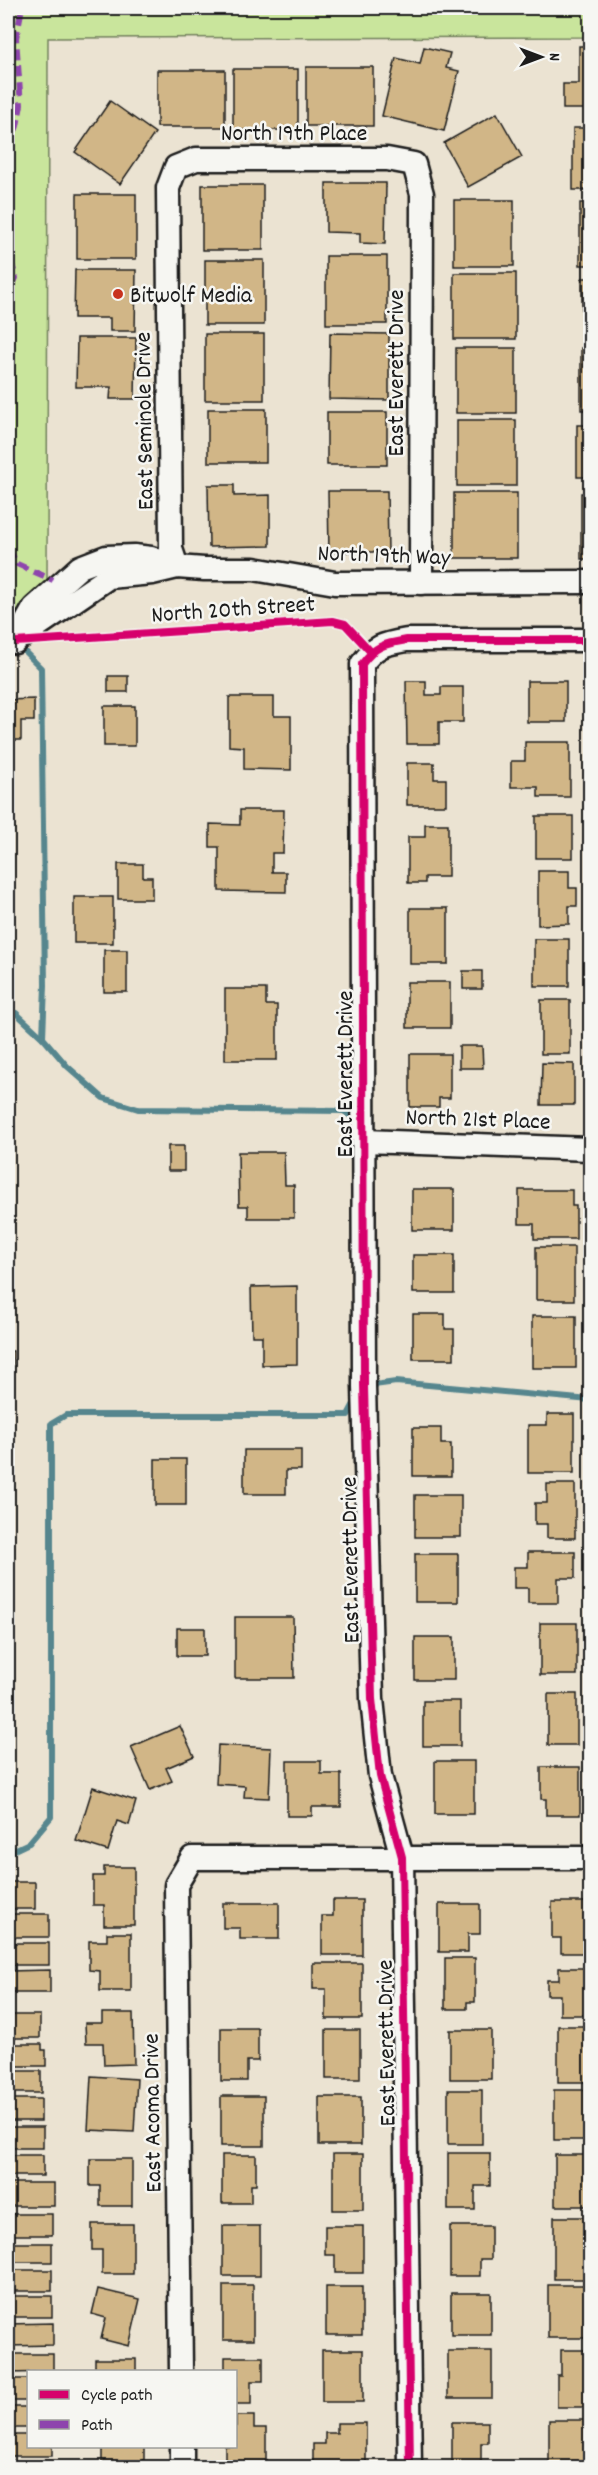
<svg xmlns="http://www.w3.org/2000/svg" width="598" height="2475" font-family="Dekko,sans-serif">
<style>
.green{fill:#c9e59c;stroke:#72805c;stroke-width:1.5}
.lines{fill:none;stroke-linecap:round;stroke-linejoin:round}
.stream{stroke:#56868e;stroke-width:6}
.building{fill:#d1b687;stroke:#1c1c1c;stroke-width:1.5}
.minor-casing{stroke:#1c1c1c;stroke-width:27}
.minor{stroke:#f6f6f2;stroke-width:22}
.quiet{stroke:#8e44ad;stroke-width:6;stroke-dasharray:12 6;stroke-linecap:butt}
.cycleway-casing{stroke:#f6f6f2;stroke-width:11}
.cycleway{stroke:#d6006c;stroke-width:8}
.poi-dot{fill:#c8321e;stroke:#f6f6f2;stroke-width:2}
.labels{text-anchor:middle;stroke-width:5;stroke-linejoin:round;paint-order:stroke}
.street-label{font-size:24px;fill:#1c1c1c;stroke:#f6f6f2}
.poi-label{font-size:24px;fill:#1c1c1c;stroke:#f6f6f2;text-anchor:start}
</style>
<rect width="100%" height="100%" fill="#ebe3d2"/>
<filter id="ink" filterUnits="userSpaceOnUse"><feTurbulence type="fractalNoise" baseFrequency=".0167" numOctaves="2"/><feDisplacementMap in="SourceGraphic" scale="12" xChannelSelector="R" yChannelSelector="G"/><feConvolveMatrix kernelMatrix="1 2 1 2 8 2 1 2 1" color-interpolation-filters="sRGB"/></filter>
<g filter="url(#ink)">
<polygon class="green" points="8,8 590,8 590,37 48,38 47,591 25,614 8,608"/>
<g class="lines">
<g class="stream">
<polyline points="17,644 41,668 45,985 43,1038"/>
<polyline points="8,1012 16,1013 43,1038 67,1066 103,1098 138,1109 344,1111 357,1121"/>
<polyline points="367,1386 396,1382 590,1400"/>
<polyline points="8,1853 29,1843 51,1817 51,1424 66,1415 348,1415 356,1400"/>
</g>
</g>
<g class="building">
<polygon points="579,46 590,46 590,109 563,109 563,84 579,84"/>
<polygon points="424,47 450,53 446,68 459,71 444,131 382,116 396,58 420,64"/>
<rect x="306" y="67" width="67" height="59"/>
<rect x="233" y="69" width="65" height="61"/>
<rect x="157" y="70" width="68" height="57"/>
<polygon points="110,101 155,133 120,184 75,152"/>
<polygon points="497,113 522,157 468,187 444,143"/>
<rect x="573" y="128" width="17" height="62"/>
<polygon points="326,183 386,183 385,244 360,243 360,233 326,232"/>
<rect x="202" y="185" width="61" height="65"/>
<rect x="77" y="194" width="59" height="65"/>
<rect x="454" y="200" width="60" height="66"/>
<rect x="580" y="203" width="10" height="62"/>
<rect x="326" y="256" width="61" height="68"/>
<rect x="205" y="260" width="59" height="65"/>
<polygon points="75,270 136,270 135,331 110,331 110,318 74,318"/>
<rect x="454" y="273" width="62" height="66"/>
<rect x="582" y="278" width="8" height="53"/>
<polygon points="330,333 389,334 389,400 329,399"/>
<rect x="205" y="334" width="59" height="66"/>
<polygon points="77,338 136,338 135,399 110,399 111,387 76,387"/>
<rect x="456" y="348" width="60" height="65"/>
<rect x="581" y="348" width="9" height="62"/>
<rect x="208" y="409" width="58" height="53"/>
<rect x="327" y="412" width="60" height="53"/>
<rect x="457" y="420" width="59" height="66"/>
<rect x="577" y="425" width="13" height="52"/>
<polygon points="208,485 234,485 234,496 270,495 270,546 209,547"/>
<polygon points="328,491 387,491 388,552 329,552"/>
<rect x="454" y="493" width="63" height="65"/>
<rect x="581" y="493" width="9" height="66"/>
<rect x="108" y="676" width="20" height="16"/>
<polygon points="406,681 426,681 426,695 441,695 441,687 463,687 463,722 439,722 439,744 407,744"/>
<rect x="527" y="681" width="39" height="41"/>
<polygon points="229,697 274,697 274,716 291,716 291,770 244,769 244,747 229,746"/>
<polygon points="34,699 34,721 21,721 21,740 10,740 10,755 8,755 8,700"/>
<rect x="104" y="706" width="31" height="40"/>
<polygon points="525,742 570,742 570,797 538,797 538,787 511,787 511,761 525,761"/>
<polygon points="407,763 434,763 434,779 446,779 446,805 407,805"/>
<polygon points="240,810 284,810 283,853 272,853 272,872 286,872 286,892 219,891 219,847 210,847 210,824 240,825"/>
<rect x="536" y="816" width="37" height="42"/>
<polygon points="425,824 448,824 448,877 425,877 425,883 408,883 408,837 425,837"/>
<polygon points="118,864 143,864 143,877 152,877 152,899 118,899"/>
<polygon points="538,871 569,871 569,888 577,888 577,906 569,906 569,924 538,925"/>
<rect x="74" y="897" width="39" height="46"/>
<rect x="410" y="908" width="38" height="56"/>
<rect x="534" y="939" width="35" height="47"/>
<rect x="104" y="950" width="23" height="42"/>
<rect x="463" y="971" width="19" height="18"/>
<rect x="407" y="982" width="43" height="46"/>
<polygon points="225,989 266,989 266,1005 277,1005 277,1060 225,1060"/>
<rect x="541" y="1000" width="29" height="54"/>
<polygon points="459,1046 482,1046 483,1068 459,1068"/>
<polygon points="410,1054 450,1054 450,1098 439,1098 439,1107 410,1107"/>
<polygon points="542,1063 574,1064 574,1105 541,1105"/>
<rect x="168" y="1146" width="16" height="25"/>
<polygon points="238,1152 284,1152 285,1185 294,1185 294,1218 248,1218 248,1206 239,1206"/>
<rect x="412" y="1189" width="42" height="41"/>
<polygon points="519,1190 572,1190 572,1206 576,1206 576,1239 534,1239 534,1224 519,1224"/>
<rect x="536" y="1247" width="38" height="53"/>
<rect x="413" y="1255" width="41" height="38"/>
<polygon points="297,1286 297,1364 262,1365 262,1336 252,1336 251,1287"/>
<polygon points="413,1314 445,1314 445,1329 454,1329 454,1359 413,1359"/>
<rect x="532" y="1316" width="44" height="52"/>
<polygon points="8,1351 13,1351 13,1376 8,1375"/>
<polygon points="547,1414 574,1414 574,1473 528,1473 528,1425 547,1425"/>
<polygon points="413,1428 441,1428 441,1444 451,1444 451,1476 413,1476"/>
<polygon points="244,1450 301,1450 301,1470 286,1470 286,1494 244,1494"/>
<rect x="155" y="1459" width="31" height="46"/>
<polygon points="547,1484 575,1484 575,1538 547,1538 547,1524 535,1524 535,1503 547,1503"/>
<rect x="415" y="1495" width="46" height="42"/>
<polygon points="528,1552 575,1552 575,1578 558,1578 558,1603 528,1603 528,1588 514,1588 514,1567 528,1567"/>
<rect x="415" y="1554" width="43" height="48"/>
<polygon points="235,1617 293,1617 294,1678 235,1678"/>
<rect x="540" y="1623" width="37" height="52"/>
<rect x="177" y="1628" width="28" height="28"/>
<rect x="415" y="1637" width="39" height="43"/>
<rect x="8" y="1679" width="5" height="42"/>
<rect x="548" y="1694" width="29" height="51"/>
<rect x="423" y="1701" width="37" height="45"/>
<polygon points="180,1726 194,1756 166,1768 172,1781 150,1790 131,1747"/>
<polygon points="218,1745 271,1748 269,1798 244,1797 245,1786 216,1784"/>
<polygon points="287,1761 321,1761 321,1774 341,1774 341,1807 312,1807 312,1816 287,1816"/>
<rect x="435" y="1761" width="39" height="53"/>
<polygon points="541,1767 580,1767 580,1815 546,1815 546,1799 541,1799"/>
<polygon points="93,1787 136,1801 129,1825 117,1821 108,1851 76,1841"/>
<polygon points="104,1867 134,1867 134,1925 104,1925 104,1905 93,1905 93,1876 104,1876"/>
<rect x="8" y="1882" width="27" height="27"/>
<polygon points="333,1900 362,1900 362,1955 322,1955 322,1916 333,1916"/>
<polygon points="552,1902 590,1902 590,1953 561,1953 561,1938 552,1938"/>
<polygon points="223,1903 279,1903 279,1939 240,1939 240,1928 223,1928"/>
<polygon points="439,1904 480,1904 480,1934 468,1934 468,1952 439,1952"/>
<rect x="8" y="1914" width="41" height="23"/>
<polygon points="107,1933 131,1933 131,1991 100,1991 100,1971 89,1970 89,1941 107,1941"/>
<rect x="8" y="1943" width="41" height="22"/>
<polygon points="445,1958 475,1958 475,2002 467,2002 467,2009 445,2009"/>
<polygon points="313,1963 362,1963 362,2019 326,2019 326,1989 313,1989"/>
<polygon points="559,1968 586,1968 586,2015 560,2015 560,1995 547,1995 547,1980 559,1980"/>
<polygon points="50,1970 50,1993 8,1993 8,1971"/>
<polygon points="102,2013 133,2013 134,2064 104,2065 103,2043 86,2043 85,2023 102,2023"/>
<rect x="8" y="2015" width="32" height="23"/>
<rect x="558" y="2026" width="30" height="56"/>
<polygon points="221,2028 258,2028 258,2061 247,2061 247,2081 221,2081"/>
<rect x="326" y="2030" width="34" height="49"/>
<rect x="450" y="2030" width="41" height="49"/>
<polygon points="8,2044 42,2044 42,2050 46,2050 46,2066 8,2066"/>
<rect x="8" y="2071" width="33" height="22"/>
<polygon points="91,2076 137,2079 134,2132 88,2130"/>
<rect x="448" y="2090" width="34" height="54"/>
<rect x="554" y="2090" width="36" height="50"/>
<rect x="221" y="2096" width="43" height="50"/>
<rect x="319" y="2097" width="42" height="48"/>
<rect x="8" y="2099" width="33" height="22"/>
<rect x="8" y="2127" width="35" height="21"/>
<polygon points="448,2153 490,2153 490,2186 475,2186 475,2210 448,2210"/>
<rect x="333" y="2154" width="30" height="56"/>
<rect x="8" y="2155" width="35" height="21"/>
<polygon points="222,2155 256,2155 256,2185 251,2185 251,2203 222,2203"/>
<rect x="555" y="2155" width="35" height="51"/>
<polygon points="90,2159 132,2159 132,2206 100,2206 100,2186 90,2186"/>
<rect x="8" y="2183" width="46" height="23"/>
<rect x="8" y="2214" width="44" height="21"/>
<rect x="554" y="2217" width="36" height="62"/>
<polygon points="92,2224 133,2224 133,2274 102,2274 102,2250 92,2250"/>
<rect x="223" y="2226" width="37" height="50"/>
<polygon points="325,2226 363,2226 363,2273 335,2273 335,2255 325,2255"/>
<polygon points="450,2226 491,2226 491,2259 480,2259 480,2276 450,2276"/>
<rect x="8" y="2243" width="44" height="19"/>
<rect x="8" y="2270" width="44" height="21"/>
<rect x="223" y="2285" width="30" height="55"/>
<rect x="548" y="2285" width="42" height="53"/>
<rect x="326" y="2287" width="36" height="48"/>
<polygon points="98,2289 140,2299 129,2346 101,2339 106,2318 92,2314"/>
<rect x="451" y="2293" width="40" height="42"/>
<rect x="8" y="2296" width="44" height="21"/>
<polygon points="53,2323 53,2345 8,2346 8,2324"/>
<rect x="322" y="2350" width="41" height="52"/>
<polygon points="561,2350 590,2350 590,2407 557,2407 557,2375 561,2375"/>
<rect x="448" y="2351" width="44" height="47"/>
<polygon points="8,2354 53,2354 53,2372 8,2373"/>
<polygon points="225,2357 263,2357 263,2381 251,2381 251,2404 236,2404 236,2372 225,2372"/>
<rect x="95" y="2359" width="41" height="13"/>
<rect x="8" y="2379" width="20" height="22"/>
<rect x="8" y="2407" width="20" height="21"/>
<polygon points="236,2416 254,2416 254,2428 266,2428 266,2463 225,2463 225,2446 236,2446"/>
<rect x="549" y="2420" width="41" height="48"/>
<polygon points="452,2422 488,2422 488,2443 481,2443 481,2468 452,2468"/>
<polygon points="337,2423 366,2423 366,2468 313,2468 313,2444 325,2444 325,2433 337,2433"/>
<polygon points="8,2435 28,2435 28,2446 52,2446 52,2456 8,2456"/>
<rect x="102" y="2446" width="42" height="22"/>
<rect x="8" y="2461" width="42" height="7"/>
</g>
<g class="lines">
<defs>
<g id="minor">
<polyline points="177,567 171,549 168,188 176,167 196,159 387,159 414,164 422,194 421,583"/>
<polyline points="21,637 109,577 152,573 177,567"/>
<polyline points="15,642 34,608 80,567 106,557 134,556 151,558 177,567 204,569 254,569 335,583 590,582"/>
<polyline points="364,1141 590,1149"/>
<polyline points="181,2372 176,1885 192,1858 590,1858"/>
<polyline points="182,2446 182,2468"/>
<path d="M410 2468 402 1857 380 1776 372 1699 364 1386 362 664C376 645 384 644 407 640H590"/>
</g>
</defs>
<use href="#minor" class="minor-casing"/>
<use href="#minor" class="minor"/>
<g class="quiet">
<polyline points="8,147 17,126 21,105 16,38 22,8"/>
<polyline points="8,197 11,213 8,241"/>
<polyline points="8,242 9,255 16,278 10,289 8,335"/>
<polyline points="8,548 17,564 53,580"/>
</g>
<defs>
<g id="cycleway">
<polyline points="15,642 333,621 345,624 371,652"/>
<path d="M410 2468 402 1857 380 1776 372 1699 364 1386 362 664C376 645 384 644 407 640H590"/>
</g>
</defs>
<use href="#cycleway" class="cycleway-casing"/>
<use href="#cycleway" class="cycleway"/>
</g>
</g>
<circle class="poi-dot" cx="118" cy="294" r="6"/>
<g class="labels">
<g class="street-label">
<text x="294" y="140">North 19th Place</text>
<text transform="translate(395 373) rotate(-90)" y="8">East Everett Drive</text>
<text transform="translate(143 421) rotate(-91)" y="8">East Seminole Drive</text>
<text transform="translate(384 554) rotate(2)" y="8">North 19th Way</text>
<text transform="translate(233 608) rotate(-4)" y="8">North 20th Street</text>
<text transform="translate(344 1074) rotate(-90)" y="8">East Everett Drive</text>
<text transform="translate(478 1118) rotate(2)" y="8">North 21st Place</text>
<text transform="translate(349 1560) rotate(-91)" y="8">East Everett Drive</text>
<text transform="translate(385 2043) rotate(-91)" y="8">East Everett Drive</text>
<text transform="translate(151 2113) rotate(-91)" y="8">East Acoma Drive</text>
</g>
<g class="poi-label">
<text x="130" y="302">Bitwolf Media</text>
</g>
</g>
<rect width="598" height="2475" fill="none" stroke="#f6f6f2" stroke-width="30"/>
<rect x="15" y="15" width="568" height="2445" fill="none" stroke="#1c1c1c" stroke-width="2" filter="url(#ink)"/>
<rect x="27" y="2370" width="210" height="78" fill="#f6f6f2" stroke="#9f9f9c" stroke-width="1.5"/>
<rect x="39" y="2390" width="30" height="9" fill="#d6006c" stroke="#9f9f9c" stroke-width="1.5"/>
<text x="81" y="2400" font-size="18" fill="#1c1c1c">Cycle path</text>
<rect x="39" y="2420" width="30" height="9" fill="#8e44ad" stroke="#9f9f9c" stroke-width="1.5"/>
<text x="81" y="2430" font-size="18" fill="#1c1c1c">Path</text>
<g transform="translate(541 57) rotate(90)" stroke="#f6f6f2" stroke-width="4.5" paint-order="stroke">
<path d="M0-4.5L10 22L0 15L-10 22Z" fill="#1c1c1c"/>
<text y="-9" font-size="16" font-weight="bold" text-anchor="middle" fill="#1c1c1c">N</text>
</g>
</svg>
